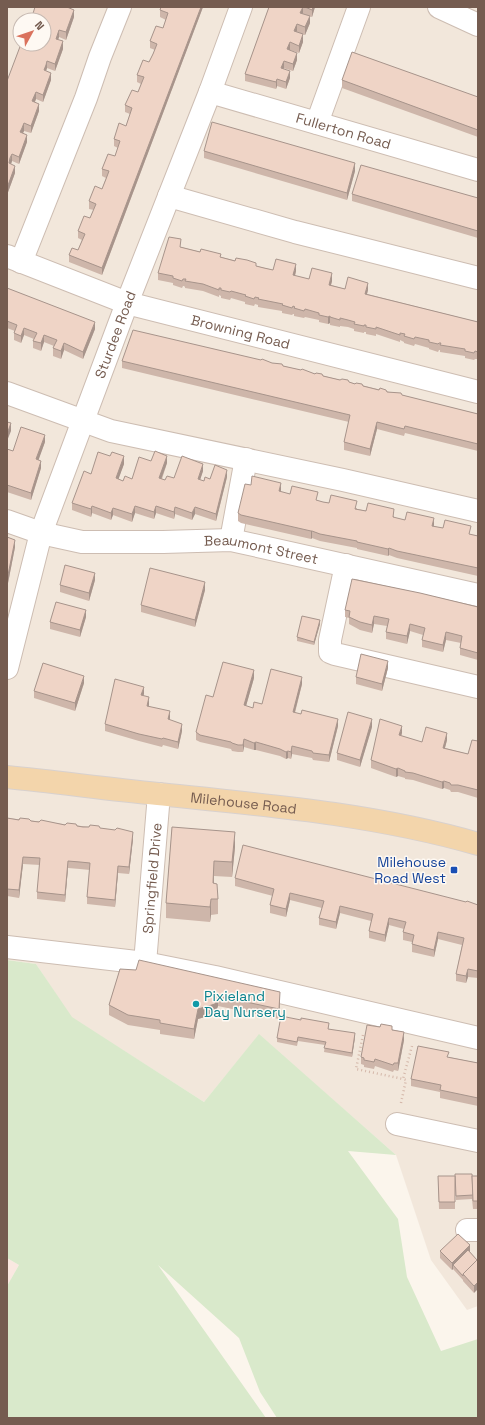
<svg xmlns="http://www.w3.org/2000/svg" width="485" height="1425" font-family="'Space Grotesk',sans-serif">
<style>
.residential{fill:#f2e7db;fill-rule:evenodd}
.commercial{fill:#fae8e1}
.green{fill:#d9e9cb}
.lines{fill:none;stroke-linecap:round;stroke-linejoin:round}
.minor-casing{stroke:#cdbdb2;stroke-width:24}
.major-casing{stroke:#d8d1ce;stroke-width:24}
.path{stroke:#d4b7a9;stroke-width:2.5;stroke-dasharray:1 3;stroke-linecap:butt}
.minor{stroke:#fff;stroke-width:22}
.major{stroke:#f3d5ab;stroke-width:22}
.wall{fill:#ceb6aa}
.shaded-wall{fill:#a7948b}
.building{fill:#efd4c6;stroke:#a7948b}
.transit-dot{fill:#1a4fb4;stroke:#fef9f3;stroke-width:1.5}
.culture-dot{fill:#0f9aa8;stroke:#fef9f3;stroke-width:1.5}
.labels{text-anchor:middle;stroke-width:3;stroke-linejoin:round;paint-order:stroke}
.street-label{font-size:14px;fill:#755c50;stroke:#fef9f3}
.transit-label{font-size:14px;fill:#164399;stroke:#fef9f3;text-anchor:end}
.culture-label{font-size:14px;fill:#0d838f;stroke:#fef9f3;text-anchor:start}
</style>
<rect width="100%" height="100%" fill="#fbf5ec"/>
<path class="residential" d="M7 7H478V1306L467 1310 431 1260 396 1155 259 1035 204 1102 71 1017 36 964 7 960ZM20 20H44V44H20Z"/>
<polygon class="commercial" points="7,1258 19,1265 7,1286"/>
<polygon class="green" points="7,960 36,964 72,1017 204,1102 259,1034 396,1155 348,1151 398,1219 407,1277 441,1351 478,1339 478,1418 277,1418 260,1392 239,1338 158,1265 266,1418 7,1418 7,1286 19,1265 7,1258"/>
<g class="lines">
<defs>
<g id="minor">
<polyline points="439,7 478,25"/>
<path id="s1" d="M210 92 478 170"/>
<polyline points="317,123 359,7"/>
<polyline points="169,196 295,232 478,278"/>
<path id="s2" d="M7 256 127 303 478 392"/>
<polyline points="21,262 86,98 100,57 120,7"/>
<polyline points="7,393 111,431 343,480 478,511"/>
<path id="s3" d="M7 521 41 533 82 542H163L231 540 478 595"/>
<polyline points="231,540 246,459"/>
<polyline points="346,565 330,640 330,652 335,654 478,687"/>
<path id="s4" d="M7 668 41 533 127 303 210 92 241 7"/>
<polyline points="7,947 145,963 215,977 478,1038"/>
<path id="s5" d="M145 963 159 794"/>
<polyline points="397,1124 478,1141"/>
<polyline points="467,1230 478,1230"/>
</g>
<g id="major">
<path id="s6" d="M7 777C57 782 107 789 158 794 265 805 374 814 478 844"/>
</g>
</defs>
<use href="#minor" class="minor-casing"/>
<use href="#major" class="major-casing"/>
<g class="path">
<polyline points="363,1035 356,1069 403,1079"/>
<polyline points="401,1103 406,1080 403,1079 412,1046"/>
</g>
<use href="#minor" class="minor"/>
<use href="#major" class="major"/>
</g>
<g class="wall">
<polygon points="161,7 203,7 102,275 69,262 69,255 78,250 82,240 78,238 78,231 90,218 94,210 89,209 89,201 102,189 106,178 102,176 102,169 115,156 118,148 114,146 114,139 126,126 130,114 125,112 125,105 138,92 141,84 137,82 137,75 149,62 155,50 150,48 150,41 163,28 166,20 160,17 160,10"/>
<polygon points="269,7 315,7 312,17 303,14 310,23 305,35 296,32 303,42 299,53 290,50 297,60 293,71 283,68 290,78 286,89 277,86 276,89 245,81 245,74"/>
<polygon points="70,8 74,17 66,40 59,37 58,40 63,49 55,71 47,68 46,71 51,80 43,102 36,99 35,102 39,111 31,133 24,131 23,133 27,142 19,164 12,161 11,164 15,173 7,195 7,81"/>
<polygon points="342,80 478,97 478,137 342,88"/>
<polygon points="204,151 355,171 347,200 204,158"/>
<polygon points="352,194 478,198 478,238 352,201"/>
<polygon points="181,247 273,270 296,271 295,276 309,279 332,281 331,285 345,289 368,290 367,294 478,322 478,359 475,359 474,360 465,358 465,356 440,352 440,350 439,350 438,352 429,349 429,348 415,344 414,346 404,343 404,342 400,340 400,342 376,334 376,336 366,334 366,332 364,332 364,333 354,331 354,329 348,327 340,326 340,327 330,325 330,323 328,324 319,322 319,320 305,317 304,318 294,316 294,314 293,314 292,315 282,313 282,311 258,307 258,305 255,304 254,306 245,304 245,302 231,298 230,300 221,298 221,296 219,295 219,297 203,291 185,288 185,287 184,286 183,286 182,288 173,285 173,283 158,280 158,273"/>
<polygon points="7,288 95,329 83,359 64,350 61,359 53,356 53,348 54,346 44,342 41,351 33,348 33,341 34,339 24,335 21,343 14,340 14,333 15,331 7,328"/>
<polygon points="122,361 272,363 478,414 478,451 405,433 404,436 377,429 370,456 344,450 344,442 349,422 122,368"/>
<polygon points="45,442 38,460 41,468 31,500 7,492 7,449 13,451"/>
<polygon points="110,456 124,464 118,479 123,481 132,479 151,461 167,463 162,479 165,480 203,471 200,480 204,481 210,479 227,477 216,521 195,514 192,520 175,514 174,519 156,513 154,519 135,513 132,522 113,515 111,520 92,513 91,517 72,510 72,503 91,474"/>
<polygon points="251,485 281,490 280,492 323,502 357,508 357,509 394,516 394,518 405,520 434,525 433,526 478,536 478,576 397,558 389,555 388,556 357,549 357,548 320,541 312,538 311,539 241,523 238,521 238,513"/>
<polygon points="7,537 15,547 8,583 7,582"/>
<polygon points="95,580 89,601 60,592 60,585"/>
<polygon points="205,590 195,627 141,612 141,605"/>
<polygon points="478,607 478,660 460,655 460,648 461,643 446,640 443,652 422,647 422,640 423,635 410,631 407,644 386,639 386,632 387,626 374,624 372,633 360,630 349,624 349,618 345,617 345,610"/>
<polygon points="86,617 80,637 50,629 50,622"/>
<polygon points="320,624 314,645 297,641 297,637"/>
<polygon points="388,668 382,691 356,684 356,677"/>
<polygon points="254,678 246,706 253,708 262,704 302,684 295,713 338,726 329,762 313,760 312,758 292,754 291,759 288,758 286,759 280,756 256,750 254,750 244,747 243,752 238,752 232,751 231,749 200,742 196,740 196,732 213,697"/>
<polygon points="84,683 75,711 34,698 34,691"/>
<polygon points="144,694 144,696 149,705 149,706 170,718 170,720 182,731 178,749 163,745 162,747 139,741 105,731 105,724"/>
<polygon points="372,727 360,767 337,760 337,753"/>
<polygon points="402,733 401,736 422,742 447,740 445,748 468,754 478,741 478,798 458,792 451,792 450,790 444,788 442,789 413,780 405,779 405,778 398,776 396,777 371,768 371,760"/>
<polygon points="7,818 100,828 133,839 129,874 118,873 115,907 87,904 87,897 90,870 80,869 68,868 65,902 37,899 37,892 40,865 23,864 19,898 7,896"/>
<polygon points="172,827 235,847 232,877 214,876 214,883 218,899 218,914 211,915 210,922 166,918 166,903"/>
<polygon points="235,878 466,902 478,905 478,978 468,977 466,983 456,981 456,974 462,945 438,939 434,957 412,952 412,942 403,940 403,932 404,929 389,925 385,942 369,938 369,931 371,921 340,913 336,929 319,925 319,918 322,908 290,900 286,917 270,913 270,905 273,896 235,886"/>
<polygon points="120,969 280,1002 279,1019 218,1006 215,1014 198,1019 194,1039 160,1034 160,1030 128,1025 109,1015 109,1005"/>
<polygon points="329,1027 328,1029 355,1037 352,1057 324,1052 325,1045 298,1041 297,1046 277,1042 277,1038"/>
<polygon points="392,1030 404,1040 398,1071 394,1070 393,1072 375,1066 374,1069 364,1067 364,1065 361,1064 361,1057"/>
<polygon points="449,1057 478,1063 478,1106 440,1098 440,1092 411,1086 411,1079"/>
<polygon points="455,1174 472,1181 478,1176 478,1209 473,1209 472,1199 456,1200"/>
<polygon points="438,1176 455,1176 455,1209 439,1209"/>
<polygon points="440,1251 470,1252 477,1260 474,1293 463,1281 463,1280 453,1269 452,1270 440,1258"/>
</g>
<g class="shaded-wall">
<polygon points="201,7 203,7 102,275 102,268"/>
<polygon points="303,7 303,14 300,13"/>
<polygon points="313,7 315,7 312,17 312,10"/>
<polygon points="74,10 74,17 66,40 66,32"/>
<polygon points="310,16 310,23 305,35 305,27"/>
<polygon points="297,24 297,31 294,38 294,31"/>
<polygon points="59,30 59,37 56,46 56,39"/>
<polygon points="303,34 303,42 299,53 299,46"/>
<polygon points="63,41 63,49 55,71 55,64"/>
<polygon points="290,42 290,50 287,57 287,49"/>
<polygon points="297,53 297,60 293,71 293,64"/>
<polygon points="47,61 47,68 44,77 44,70"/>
<polygon points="284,61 284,68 281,75 281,68"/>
<polygon points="290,71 290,78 286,89 286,82"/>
<polygon points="51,73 51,80 43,102 43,95"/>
<polygon points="277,79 277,86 276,89 276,82"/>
<polygon points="36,92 36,99 32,108 32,101"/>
<polygon points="39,104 39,111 31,133 31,126"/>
<polygon points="24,123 24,131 22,135 20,132"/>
<polygon points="27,135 27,142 19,164 19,157"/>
<polygon points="12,154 12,161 9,170 9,163"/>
<polygon points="355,163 355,171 347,200 347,193"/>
<polygon points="15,166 15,173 7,195 7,188"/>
<polygon points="296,264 296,271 293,283 293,275"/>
<polygon points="332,273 332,281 329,292 329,285"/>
<polygon points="368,283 368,290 365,301 365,294"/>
<polygon points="330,316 330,323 328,324 328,317"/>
<polygon points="95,322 95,329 83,359 83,352"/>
<polygon points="24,328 24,335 21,343 21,336"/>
<polygon points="44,335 44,342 41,351 41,343"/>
<polygon points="64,343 64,350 61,359 61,351"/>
<polygon points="377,422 377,429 370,456 370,449"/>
<polygon points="11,423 11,431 7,441 7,434"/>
<polygon points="45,435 45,442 36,467 36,459"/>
<polygon points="124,456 124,464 116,486 116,478"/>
<polygon points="167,456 167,463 159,485 159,478"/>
<polygon points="41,461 41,468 31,500 31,493"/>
<polygon points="203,464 203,471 198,486 198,479"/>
<polygon points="227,470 227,477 216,521 216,514"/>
<polygon points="281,483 281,490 279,499 279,491"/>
<polygon points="92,506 92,513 91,517 91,509"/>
<polygon points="135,506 135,513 132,522 132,514"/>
<polygon points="156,506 156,513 154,519 154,512"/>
<polygon points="175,507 175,514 174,519 174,512"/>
<polygon points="195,507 195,514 192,520 192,513"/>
<polygon points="113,508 113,515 111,520 111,513"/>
<polygon points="434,518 434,525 432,533 432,526"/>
<polygon points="311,531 312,531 312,538 311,539"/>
<polygon points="15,540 15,547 8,583 8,575"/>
<polygon points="389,548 389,555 388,556 388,549"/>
<polygon points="95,573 95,580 89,601 89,593"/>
<polygon points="205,582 205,590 195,627 195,620"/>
<polygon points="86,610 86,617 80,637 80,630"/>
<polygon points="374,616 374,624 372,633 372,625"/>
<polygon points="320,620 320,624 314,645 314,642"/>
<polygon points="410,624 410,631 407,644 407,636"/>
<polygon points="446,632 446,640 443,652 443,645"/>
<polygon points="388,661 388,668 382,691 382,684"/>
<polygon points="254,670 254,678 244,713 244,705"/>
<polygon points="84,676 84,683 75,711 75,703"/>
<polygon points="302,677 302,684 293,719 293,712"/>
<polygon points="144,687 144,694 141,702 141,695"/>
<polygon points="149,697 149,705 147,713 147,706"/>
<polygon points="170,711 170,718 168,726 168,719"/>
<polygon points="338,719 338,726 329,762 329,755"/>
<polygon points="372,719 372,727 360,767 360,760"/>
<polygon points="182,724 182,731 178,749 178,742"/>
<polygon points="402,726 402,733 399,743 399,735"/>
<polygon points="447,733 447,740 443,755 443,748"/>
<polygon points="244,739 244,747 243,752 243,745"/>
<polygon points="256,742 256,750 254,750 254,743"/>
<polygon points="292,746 292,754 291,759 291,752"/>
<polygon points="288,751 288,758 286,759 286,752"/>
<polygon points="398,768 398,776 396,777 396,769"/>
<polygon points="444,781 444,788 442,789 442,782"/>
<polygon points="133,832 133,839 129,874 129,867"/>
<polygon points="235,832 235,847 232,877 232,862"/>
<polygon points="23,857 23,864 19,898 19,890"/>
<polygon points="68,861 68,868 65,902 65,895"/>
<polygon points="214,861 214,876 213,898 213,883"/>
<polygon points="118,866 118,873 115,907 115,900"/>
<polygon points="290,893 290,900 286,917 286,909"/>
<polygon points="211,899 211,915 210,922 210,907"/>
<polygon points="340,906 340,913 336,929 336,922"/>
<polygon points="389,918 389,925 385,942 385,935"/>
<polygon points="438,932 438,939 434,957 434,950"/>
<polygon points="468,969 468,977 466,983 466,976"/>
<polygon points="280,992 280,1002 279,1019 279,1009"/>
<polygon points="218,996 218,1006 215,1014 198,1019 194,1039 194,1029 198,1009"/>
<polygon points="404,1032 404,1040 398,1071 398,1063"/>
<polygon points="355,1033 355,1037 352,1057 352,1053"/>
<polygon points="470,1245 470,1252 453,1265 453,1269 452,1270 452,1263"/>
<polygon points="478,1282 478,1289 474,1293 474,1286"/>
</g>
<g class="building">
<polygon points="35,7 67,7 74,10 66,32 59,30 56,39 63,41 55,64 47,61 46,65 44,70 51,73 43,95 36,92 32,101 39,104 31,126 24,123 22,128 20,132 27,135 19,157 12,154 10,158 9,163 15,166 7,188 7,81 21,44 44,44 44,20 31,20"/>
<polygon points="161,7 201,7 102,268 69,255 72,248 78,250 85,234 78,231 84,216 90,218 96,204 89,201 95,186 102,189 106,179 109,171 102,169 108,154 115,156 120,141 114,139 119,123 126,126 132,108 125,105 132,90 138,92 144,77 137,75 143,60 149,62 153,54 157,44 150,41 156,26 163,28 168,13 160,10"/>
<polygon points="269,7 303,7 300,13 310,16 305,27 297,24 294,31 303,34 299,46 290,42 287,49 297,53 293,64 284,61 281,68 290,71 286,82 277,79 276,82 245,74"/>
<polygon points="305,7 313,7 312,10"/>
<polygon points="352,52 478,97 478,130 342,80"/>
<polygon points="212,122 355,163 347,193 204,151"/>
<polygon points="361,165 478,198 478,231 352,194"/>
<polygon points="169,237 181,239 180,247 200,252 201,249 221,254 220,257 235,261 236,258 247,260 256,263 256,266 264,268 273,270 276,259 296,264 293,275 309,279 312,268 332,273 329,285 345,289 348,277 368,283 365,294 478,322 478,352 475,351 474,353 465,351 465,349 440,345 441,343 439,343 438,344 429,342 429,340 415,337 414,339 404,336 405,334 400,333 400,335 376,327 376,329 366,327 366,325 364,325 364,326 354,324 355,322 348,320 340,318 340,320 330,317 330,316 328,317 319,315 319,313 305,309 304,311 294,308 295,307 293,306 292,308 282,305 283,304 258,299 259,298 255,297 254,299 245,296 246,295 231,291 230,292 221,290 221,288 219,288 219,290 203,284 185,281 186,279 183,279 182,281 173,278 173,276 158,273"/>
<polygon points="7,288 95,322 83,352 64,343 61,351 53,348 57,340 44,335 41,343 33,341 37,333 24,328 21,336 14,333 17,325 7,321"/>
<polygon points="133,330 261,360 262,359 272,363 282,364 283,366 301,370 302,369 315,374 316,373 322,374 323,376 340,380 342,379 348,380 349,382 355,384 356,383 362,384 363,386 379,390 380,388 386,390 387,392 401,393 402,395 478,414 478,444 405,426 404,429 377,422 370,449 344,442 350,415 122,361"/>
<polygon points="7,422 11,423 7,434"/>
<polygon points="21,427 45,435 36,459 41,461 31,493 7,485 7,449 13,451"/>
<polygon points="155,451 167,456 159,478 165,480 167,476 174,478 182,456 203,464 198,479 204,481 205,477 210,479 215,465 227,470 216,514 195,507 192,513 175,507 174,512 156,506 154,512 135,506 132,514 113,508 111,513 92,506 91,509 72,503 84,471 91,474 98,452 110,456 112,452 124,456 116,478 123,481 125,476 132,479 139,457 151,461"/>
<polygon points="252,476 281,483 279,491 290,494 292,486 318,492 316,500 323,502 329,503 331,495 357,501 355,509 366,511 368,503 394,509 393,517 405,520 407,512 434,518 432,526 443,528 445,520 471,526 469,534 478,536 478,568 397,551 389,548 388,549 357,542 357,541 320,534 312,531 311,531 241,515 238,513 245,484 251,485"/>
<polygon points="7,537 15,540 8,575 7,575"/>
<polygon points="65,565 95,573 89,593 60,585"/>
<polygon points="150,568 205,582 195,620 141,605"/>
<polygon points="352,579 420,593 478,607 478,653 460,648 462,636 446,632 443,645 422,640 425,628 410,624 407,636 386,632 389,619 374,616 372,625 360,622 349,617 350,611 345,610"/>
<polygon points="56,602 86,610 80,630 50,622"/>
<polygon points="302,616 320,620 314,642 297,637"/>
<polygon points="361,654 388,661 382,684 356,677"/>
<polygon points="223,662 254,670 244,705 253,708 254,702 262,704 271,669 302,677 293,712 301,714 302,710 338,719 329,755 313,753 312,751 292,746 291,752 288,751 286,752 280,749 256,742 254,743 244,739 243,745 238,745 232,743 231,742 200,735 196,732 206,695 213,697"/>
<polygon points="43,663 84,676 75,703 34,691"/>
<polygon points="115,679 144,687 141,695 149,697 147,706 170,711 168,719 182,724 178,742 163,738 162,739 139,734 105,724"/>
<polygon points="348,712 372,719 360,760 337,753"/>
<polygon points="380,719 402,726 399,735 422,742 426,727 447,733 443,748 468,754 472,740 478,741 478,790 458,785 451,785 450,783 444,781 442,782 413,773 405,772 405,771 398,768 396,769 371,760"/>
<polygon points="7,818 19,820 20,818 29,819 31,821 39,822 41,820 65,825 67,823 76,824 77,826 83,827 89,827 90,825 99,826 100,828 115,830 117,828 133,832 129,867 118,866 115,900 87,897 90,863 80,862 68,861 65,895 37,892 40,858 23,857 19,890 7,889"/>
<polygon points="172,827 235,832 232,862 214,861 213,883 217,884 218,899 211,899 210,907 166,903"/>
<polygon points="243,845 466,902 467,901 478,905 478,971 468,969 466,976 456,974 464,938 438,932 434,950 412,944 414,935 403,932 406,922 389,918 385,935 369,931 373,914 340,906 336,922 319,918 324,901 290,893 286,909 270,905 274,889 235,878"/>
<polygon points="139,960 280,992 279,1009 218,996 215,1004 198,1009 194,1029 160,1023 160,1020 128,1015 109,1005 120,969 136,970"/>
<polygon points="281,1016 301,1020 301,1018 329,1023 328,1029 355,1033 352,1053 324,1048 326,1042 298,1037 297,1042 277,1038"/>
<polygon points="381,1024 392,1026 392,1030 404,1032 398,1063 394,1063 393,1065 375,1059 374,1062 364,1060 364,1058 361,1057 367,1025 380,1027"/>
<polygon points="418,1046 449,1052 447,1057 478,1063 478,1098 440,1090 441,1085 411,1079"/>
<polygon points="455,1174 472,1174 473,1195 456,1196"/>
<polygon points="438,1176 455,1176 455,1202 439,1202"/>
<polygon points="472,1176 478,1176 478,1201 473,1201"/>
<polygon points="458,1234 470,1245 452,1263 440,1251"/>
<polygon points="468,1250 477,1260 463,1274 463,1276 453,1265"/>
<polygon points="478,1259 478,1282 474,1286 463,1274"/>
</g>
<rect class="transit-dot" x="450" y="866" width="8" height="8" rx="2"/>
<circle class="culture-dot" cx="196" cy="1004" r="4"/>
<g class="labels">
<g class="street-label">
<text dy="5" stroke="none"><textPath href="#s1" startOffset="139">Fullerton Road</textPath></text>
<text dy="5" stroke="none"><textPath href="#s2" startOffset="246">Browning Road</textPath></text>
<text dy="5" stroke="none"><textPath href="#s4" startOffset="351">Sturdee Road</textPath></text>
<text dy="5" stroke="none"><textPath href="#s3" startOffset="258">Beaumont Street</textPath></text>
<text dy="5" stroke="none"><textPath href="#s6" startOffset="238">Milehouse Road</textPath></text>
<text dy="5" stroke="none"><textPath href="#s5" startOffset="85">Springfield Drive</textPath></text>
</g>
<g class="transit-label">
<text x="446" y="867">Milehouse<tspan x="446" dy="16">Road West</tspan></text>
</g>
<g class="culture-label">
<text x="204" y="1001">Pixieland<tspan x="204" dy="16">Day Nursery</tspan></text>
</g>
</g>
<rect width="485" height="1425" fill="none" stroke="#755c50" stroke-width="16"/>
<g transform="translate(32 32) rotate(50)"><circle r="19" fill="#fef9f3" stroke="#c7bab2"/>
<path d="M0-3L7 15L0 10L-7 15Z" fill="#da725d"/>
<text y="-6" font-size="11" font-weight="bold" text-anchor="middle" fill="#755c50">N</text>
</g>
</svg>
